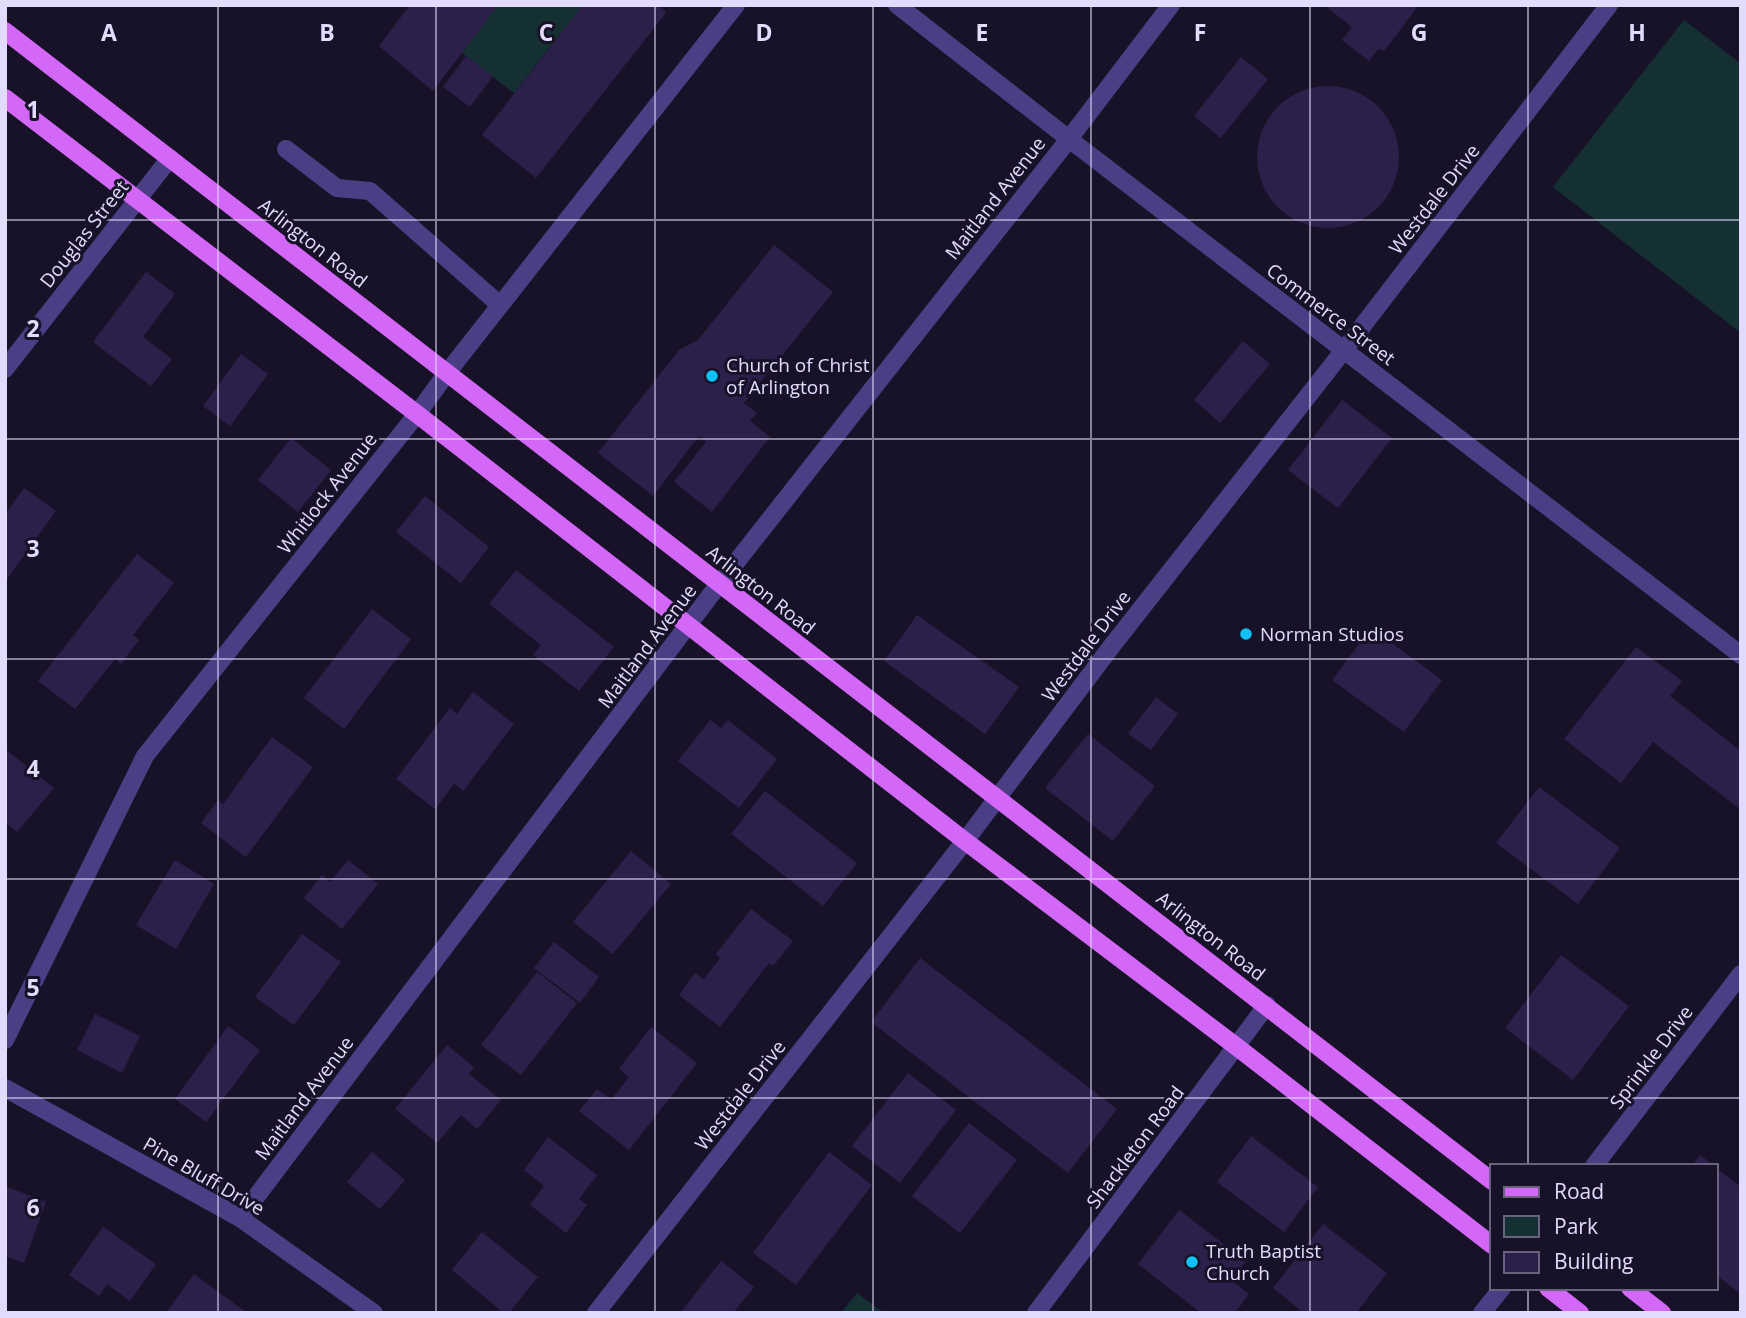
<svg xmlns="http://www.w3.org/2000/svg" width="1746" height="1318" font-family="'Open Sans',sans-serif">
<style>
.green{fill:#153033}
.building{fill:#2c1f49}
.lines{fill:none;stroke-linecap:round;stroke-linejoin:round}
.minor{stroke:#4a3f85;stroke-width:18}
.major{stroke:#d367f8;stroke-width:18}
.grid{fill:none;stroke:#e3dbfd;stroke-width:2;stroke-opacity:0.55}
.poi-dot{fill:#10c2f4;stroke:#181229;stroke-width:2.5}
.labels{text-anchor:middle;stroke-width:6;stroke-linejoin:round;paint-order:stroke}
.street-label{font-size:19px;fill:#e3dbfd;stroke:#181229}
.poi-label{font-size:19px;fill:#e3dbfd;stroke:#181229;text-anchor:start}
.grid-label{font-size:23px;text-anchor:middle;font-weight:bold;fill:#e3dbfd;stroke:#181229;stroke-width:6;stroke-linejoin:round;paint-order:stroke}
</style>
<rect width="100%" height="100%" fill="#181229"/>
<g class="green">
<polygon points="498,5 583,5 514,93 462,53"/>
<polygon points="1684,20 1741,64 1741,333 1553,187"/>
<polygon points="857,1293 884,1313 841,1313"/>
</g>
<g class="building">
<polygon points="410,5 498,5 433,91 379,46"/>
<polygon points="583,5 660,5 666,13 536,178 482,135"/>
<polygon points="1324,5 1419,5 1384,51 1378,49 1369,61 1342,40 1352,27"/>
<polygon points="466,56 493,76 470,107 443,87"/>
<polygon points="1241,57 1268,79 1221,138 1194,116"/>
<circle cx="1328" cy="157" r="71"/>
<polygon points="774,245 833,292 744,403 757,413 750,421 770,437 712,512 674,482 706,442 699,436 653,496 598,453 679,350 698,340"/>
<polygon points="146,272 175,294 143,337 172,359 151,386 93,342"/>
<polygon points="1243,341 1270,364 1220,423 1194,400"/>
<polygon points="241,354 268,374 230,426 203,406"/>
<polygon points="1342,400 1392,438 1338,508 1288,470"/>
<polygon points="291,438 331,470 298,512 258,480"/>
<polygon points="24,488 56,511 5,582 5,514"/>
<polygon points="425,496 489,547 461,583 396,532"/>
<polygon points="137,554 174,583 133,635 139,640 121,664 115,659 75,709 38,681"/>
<polygon points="516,570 614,647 579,691 533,655 541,645 489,604"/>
<polygon points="372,609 411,639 344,729 304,698"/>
<polygon points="917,615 1019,687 985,734 884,661"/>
<polygon points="1371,628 1442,680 1404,732 1332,680"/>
<polygon points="1636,647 1682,681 1670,696 1741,751 1741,810 1653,742 1621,783 1564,739"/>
<polygon points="473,692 514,724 463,791 454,784 435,809 396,779 450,708 457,714"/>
<polygon points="1156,697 1178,714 1151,750 1128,734"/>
<polygon points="710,720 721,728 728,720 777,759 739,808 678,761"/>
<polygon points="1088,734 1155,786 1113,841 1045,788"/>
<polygon points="272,737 313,767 246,857 201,823 218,800 223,804"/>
<polygon points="5,749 54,788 17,832 5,822"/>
<polygon points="1539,787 1620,848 1578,904 1496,843"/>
<polygon points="765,791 857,863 823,906 731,834"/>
<polygon points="631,851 671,884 613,954 573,922"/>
<polygon points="175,860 214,884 176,949 136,925"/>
<polygon points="348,860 378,884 342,929 304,898 322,875 330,882"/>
<polygon points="751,909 793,941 773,966 769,963 720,1027 679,995 695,973 704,979 720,958 716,954"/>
<polygon points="302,934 341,962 294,1025 255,997"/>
<polygon points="554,942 599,977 580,1003 534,968"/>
<polygon points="1561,955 1629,1006 1573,1080 1505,1028"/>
<polygon points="920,958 1117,1109 1068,1173 871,1022"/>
<polygon points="537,972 577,1003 521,1075 481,1045"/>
<polygon points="95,1014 140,1036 122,1073 77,1050"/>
<polygon points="228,1026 260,1050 206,1122 175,1099"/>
<polygon points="651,1027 697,1063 629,1150 579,1111 597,1089 611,1100 629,1077 619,1069"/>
<polygon points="447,1045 474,1067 469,1074 501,1100 477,1129 461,1115 437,1143 395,1109"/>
<polygon points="908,1073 956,1110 900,1183 852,1146"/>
<polygon points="969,1123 1017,1160 960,1233 912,1196"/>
<polygon points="1251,1136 1318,1187 1284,1232 1217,1182"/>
<polygon points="548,1137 597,1175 579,1199 587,1205 566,1233 530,1205 544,1186 524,1170"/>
<polygon points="372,1152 405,1180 380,1209 347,1182"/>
<polygon points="829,1152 872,1185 796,1285 753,1253"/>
<polygon points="1700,1155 1714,1166 1692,1166"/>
<polygon points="1716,1168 1741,1187 1741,1294 1716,1275"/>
<polygon points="5,1186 46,1202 24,1263 5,1256"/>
<polygon points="1179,1210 1246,1261 1231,1280 1249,1294 1235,1313 1201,1313 1138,1264"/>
<polygon points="1323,1224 1387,1273 1356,1313 1304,1313 1273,1288"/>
<polygon points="103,1227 156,1264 130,1301 107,1284 99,1296 69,1275"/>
<polygon points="482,1232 538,1277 509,1313 504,1313 452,1270"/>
<polygon points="721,1261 754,1287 733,1313 680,1313"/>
<polygon points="194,1274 247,1313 166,1313"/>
</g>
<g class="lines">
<g class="minor">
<polyline points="897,5 1069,139 1741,655"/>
<polyline points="286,149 337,188 370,191 500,305"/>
<polyline points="5,369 170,158"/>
<polyline points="5,1040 145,756 417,414 447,373 736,5"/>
<polyline points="5,1088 240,1218 374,1313"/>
<polyline points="1594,1166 1741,974"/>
<polyline points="240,1218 719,584 1069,139 1171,5"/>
<polyline points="596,1313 965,841 1111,647 1344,350 1609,5"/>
<polyline points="1036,1313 1267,1005"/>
<polyline points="1482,1313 1502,1288"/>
</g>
<g class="major">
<polyline points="5,31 1492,1181"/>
<polyline points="5,98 417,414 965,841 1237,1047 1492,1245"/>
<polyline points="1548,1288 1580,1313"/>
<polyline points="1630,1288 1662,1313"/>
</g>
</g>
<path class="grid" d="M218 5V1313M436 5V1313M655 5V1313M873 5V1313M1091 5V1313M1310 5V1313M1528 5V1166M5 220H1741M5 439H1741M5 659H1741M5 879H1741M5 1098H1741M1528 1288V1313"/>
<g class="poi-dot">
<circle cx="712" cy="376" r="7"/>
<circle cx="1246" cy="634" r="7"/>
<circle cx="1192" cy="1262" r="7"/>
</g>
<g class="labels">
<g class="street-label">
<text transform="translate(995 198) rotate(-52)" y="7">Maitland Avenue</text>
<text transform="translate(1434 199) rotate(-52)" y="7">Westdale Drive</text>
<text transform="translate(84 234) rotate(-52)" y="7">Douglas Street</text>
<text transform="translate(313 243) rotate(38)" y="7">Arlington Road</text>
<text transform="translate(1331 314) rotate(37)" y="7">Commerce Street</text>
<text transform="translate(327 493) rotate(-52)" y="7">Whitlock Avenue</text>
<text transform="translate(761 590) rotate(38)" y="7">Arlington Road</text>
<text transform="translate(647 646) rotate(-53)" y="7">Maitland Avenue</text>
<text transform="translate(1086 646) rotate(-53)" y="7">Westdale Drive</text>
<text transform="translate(1211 936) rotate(38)" y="7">Arlington Road</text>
<text transform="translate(1651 1057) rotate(-53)" y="7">Sprinkle Drive</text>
<text transform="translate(740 1095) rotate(-52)" y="7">Westdale Drive</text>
<text transform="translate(304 1098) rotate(-53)" y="7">Maitland Avenue</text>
<text transform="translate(1135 1147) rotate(-53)" y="7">Shackleton Road</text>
<text transform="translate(204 1176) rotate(30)" y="7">Pine Bluff Drive</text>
</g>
<g class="poi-label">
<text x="726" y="372">Church of Christ<tspan x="726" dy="22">of Arlington</tspan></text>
<text x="1260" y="641">Norman Studios</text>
<text x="1206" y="1258">Truth Baptist<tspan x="1206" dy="22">Church</tspan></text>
</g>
</g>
<g class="grid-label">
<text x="109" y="41">A</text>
<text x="327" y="41">B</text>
<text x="546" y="41">C</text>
<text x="764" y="41">D</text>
<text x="982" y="41">E</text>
<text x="1200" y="41">F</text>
<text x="1419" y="41">G</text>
<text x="1637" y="41">H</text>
<text x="33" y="118">1</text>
<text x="33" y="337">2</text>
<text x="33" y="557">3</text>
<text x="33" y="777">4</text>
<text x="33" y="996">5</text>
<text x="33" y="1216">6</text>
</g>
<rect width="1746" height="1318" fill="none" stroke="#e3dbfd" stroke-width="14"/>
<rect x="1490" y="1164" width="228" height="126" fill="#181229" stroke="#69627e" stroke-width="2"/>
<rect x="1504" y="1187" width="35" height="10" fill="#d367f8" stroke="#69627e" stroke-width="2"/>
<text x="1554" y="1199" font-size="21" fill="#e3dbfd">Road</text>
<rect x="1504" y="1216" width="35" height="21" fill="#153033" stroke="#69627e" stroke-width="2"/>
<text x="1554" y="1234" font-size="21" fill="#e3dbfd">Park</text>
<rect x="1504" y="1252" width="35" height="21" fill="#2c1f49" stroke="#69627e" stroke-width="2"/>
<text x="1554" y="1269" font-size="21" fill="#e3dbfd">Building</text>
</svg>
